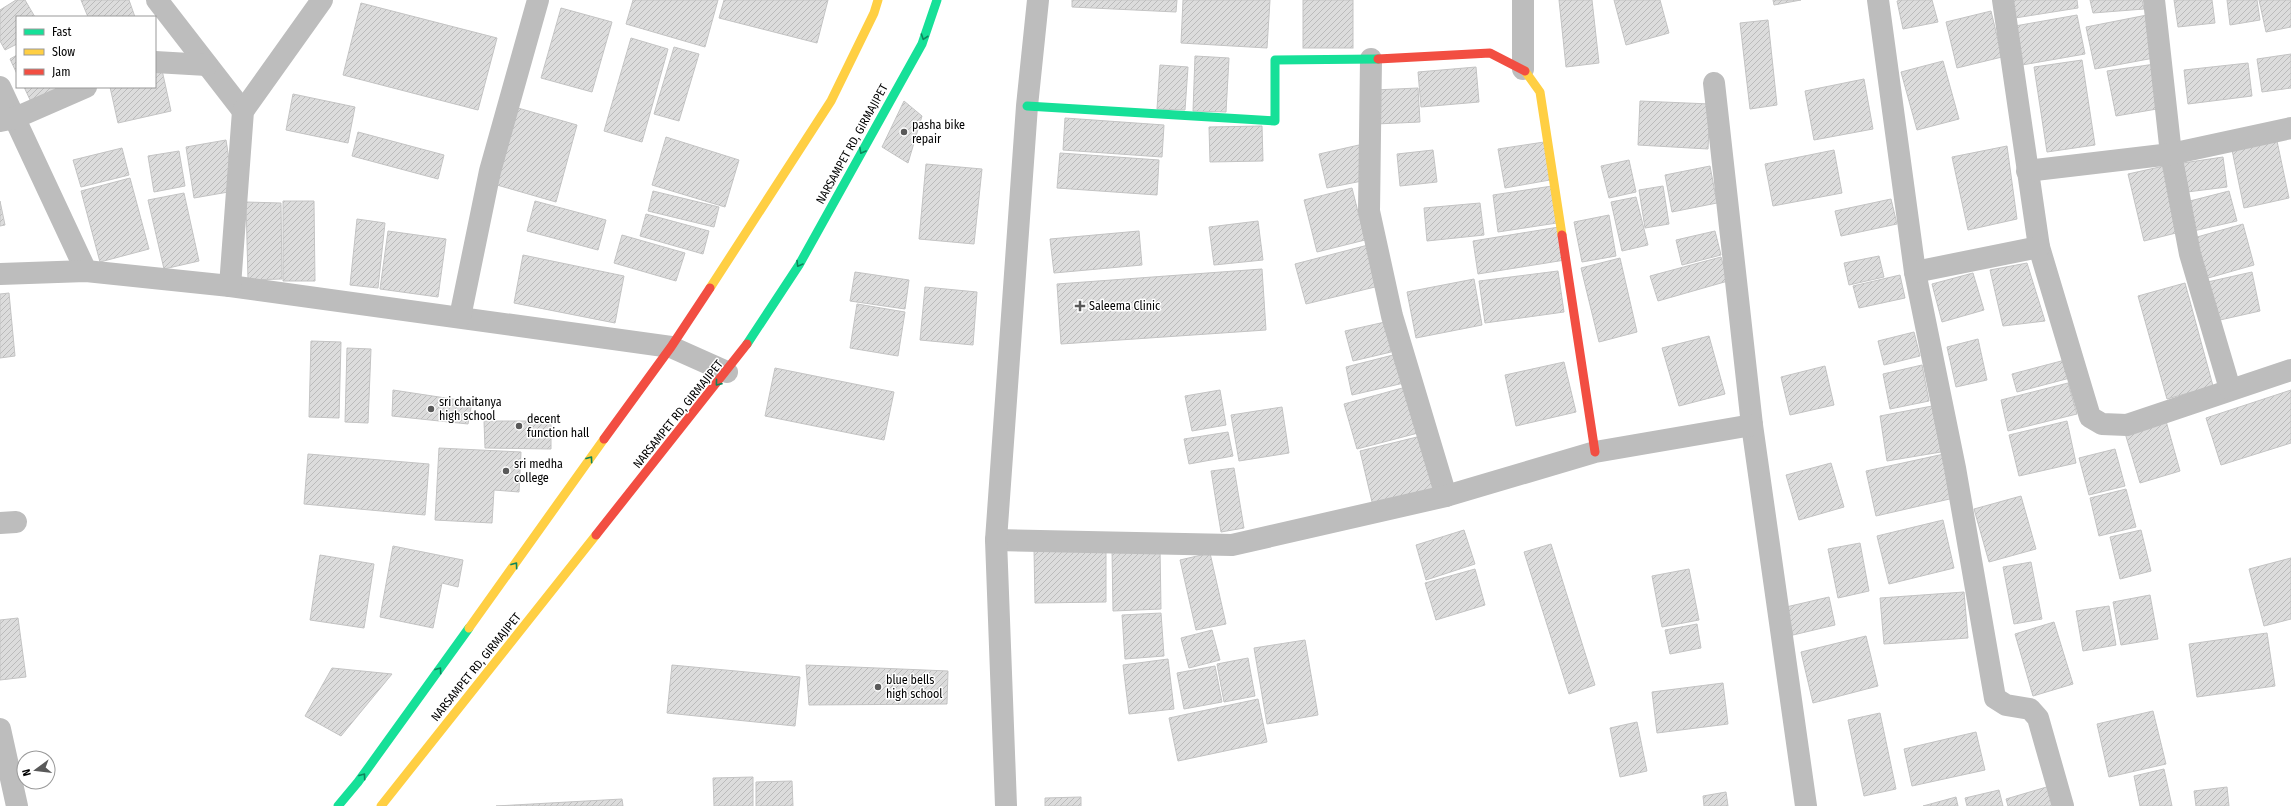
<svg xmlns="http://www.w3.org/2000/svg" width="2291" height="806" font-family="'Fira Sans Condensed',sans-serif">
<style>
.building{fill:url(#building-hatch);stroke:#c4c4c4}
.lines{fill:none;stroke-linecap:round;stroke-linejoin:round}
.street{stroke:#bdbdbd;stroke-width:22}
.fast{stroke:#16e098;stroke-width:9}
.slow{stroke:#ffcf43;stroke-width:9}
.jam{stroke:#f24e42;stroke-width:9}
.oneway{stroke:#0d865b}
.poi-dot{fill:#595959;stroke:#fff;stroke-width:1.5}
.labels{text-anchor:middle;stroke-width:3;stroke-linejoin:round;paint-order:stroke}
.poi-label{font-size:12px;fill:#000;stroke:#fff;text-anchor:start}
.street-label{font-size:12px;fill:#000;stroke:#fff}
</style>
<defs>
<pattern id="building-hatch" width="6" height="6" patternUnits="userSpaceOnUse"><rect width="6" height="6" fill="#dcdcdc"/><path d="M-1 1l2-2M0 6l6-6M5 7l2-2" fill="none" stroke="#bbb"/></pattern>
</defs>
<rect width="100%" height="100%" fill="#fff"/>
<g class="building">
<polygon points="16,0 25,0 35,17 17,17 17,44 5,50 0,41 0,10"/>
<polygon points="81,0 129,0 135,17 88,17"/>
<polygon points="633,0 718,0 705,47 626,24"/>
<polygon points="724,0 828,0 817,43 719,18"/>
<polygon points="1072,0 1177,0 1176,12 1072,7"/>
<polygon points="1183,0 1270,0 1267,48 1181,43"/>
<rect x="1303" y="0" width="50" height="48"/>
<polygon points="1559,0 1592,0 1599,63 1566,67"/>
<polygon points="1614,0 1660,0 1669,33 1626,45"/>
<polygon points="1773,0 1801,0 1774,5"/>
<polygon points="1901,0 1932,0 1938,22 1903,29 1897,1"/>
<polygon points="2012,0 2077,0 2078,8 2015,18"/>
<polygon points="2090,0 2142,0 2144,9 2093,13"/>
<polygon points="2174,0 2212,0 2215,23 2178,27"/>
<polygon points="2227,0 2257,0 2260,20 2230,25"/>
<polygon points="2259,0 2291,0 2291,27 2266,32"/>
<polygon points="361,3 497,38 478,110 343,75"/>
<polygon points="561,8 612,22 592,92 541,78"/>
<polygon points="1991,11 2002,57 1957,68 1946,22"/>
<polygon points="2077,15 2085,54 2022,65 2015,26"/>
<polygon points="2147,15 2154,58 2095,69 2086,27"/>
<polygon points="1768,20 1777,105 1750,109 1740,23"/>
<polygon points="631,38 668,49 642,142 604,131"/>
<polygon points="674,47 699,54 679,121 654,114"/>
<polygon points="2291,54 2291,88 2262,92 2257,59"/>
<polygon points="17,55 17,74 10,59"/>
<polygon points="1195,56 1229,58 1226,112 1193,111"/>
<polygon points="2082,60 2095,145 2047,152 2034,67"/>
<polygon points="1943,61 1959,119 1917,130 1901,72"/>
<polygon points="2248,63 2252,96 2188,104 2184,70"/>
<polygon points="2155,64 2157,109 2116,116 2107,71"/>
<polygon points="1160,65 1188,67 1185,110 1157,109"/>
<polygon points="1476,67 1479,102 1421,107 1418,72"/>
<polygon points="162,70 171,111 118,123 110,87 155,87 155,71"/>
<polygon points="1864,79 1873,129 1814,140 1805,91"/>
<polygon points="24,87 62,87 32,104"/>
<polygon points="1418,88 1420,122 1376,124 1374,90"/>
<polygon points="293,94 355,107 348,143 286,130"/>
<polygon points="904,101 922,116 908,163 882,147"/>
<polygon points="1640,101 1710,104 1708,149 1638,145"/>
<polygon points="518,108 577,125 556,202 497,185"/>
<polygon points="1065,118 1164,125 1162,157 1063,150"/>
<polygon points="1262,126 1263,161 1210,162 1209,127"/>
<polygon points="358,132 444,155 438,179 352,156"/>
<polygon points="666,137 739,160 725,207 652,185"/>
<polygon points="226,140 234,191 194,198 186,147"/>
<polygon points="2277,141 2289,198 2244,208 2232,150"/>
<polygon points="1544,142 1550,180 1505,188 1498,149"/>
<polygon points="1359,145 1367,180 1327,188 1319,154"/>
<polygon points="2007,146 2017,219 1968,230 1952,157"/>
<polygon points="122,148 129,175 81,187 73,160"/>
<polygon points="1433,150 1437,182 1400,186 1397,154"/>
<polygon points="1834,150 1842,193 1773,206 1765,164"/>
<polygon points="179,151 185,186 154,192 148,156"/>
<polygon points="1060,153 1159,160 1157,195 1057,188"/>
<polygon points="2223,157 2227,187 2187,192 2183,163"/>
<polygon points="1629,160 1636,192 1609,198 1601,166"/>
<polygon points="926,164 982,169 974,244 919,239"/>
<polygon points="1710,166 1717,203 1672,212 1665,175"/>
<polygon points="2164,166 2180,232 2144,241 2128,174"/>
<polygon points="130,178 149,249 100,262 81,191"/>
<polygon points="1552,186 1557,223 1498,232 1493,195"/>
<polygon points="1663,186 1669,224 1645,228 1639,190"/>
<polygon points="1352,188 1365,240 1317,252 1304,200"/>
<polygon points="653,191 719,207 714,227 648,211"/>
<polygon points="2229,191 2237,221 2189,232 2182,203"/>
<polygon points="184,193 199,261 164,269 148,200"/>
<polygon points="1636,197 1648,245 1622,251 1611,202"/>
<polygon points="1891,199 1897,224 1841,236 1835,211"/>
<polygon points="0,201 5,225 0,226"/>
<polygon points="283,201 314,201 315,281 283,281"/>
<polygon points="535,201 606,220 598,250 527,231"/>
<polygon points="246,202 281,203 282,279 248,280"/>
<polygon points="1480,203 1484,235 1427,241 1424,208"/>
<polygon points="646,214 709,231 703,254 640,236"/>
<polygon points="1609,215 1616,256 1582,262 1574,222"/>
<polygon points="357,219 385,223 378,288 350,285"/>
<polygon points="1258,221 1263,260 1214,265 1209,227"/>
<polygon points="2243,224 2254,265 2201,280 2190,239"/>
<polygon points="1559,227 1565,260 1478,274 1473,241"/>
<polygon points="388,231 446,239 438,297 380,289"/>
<polygon points="1139,231 1142,265 1054,273 1050,239"/>
<polygon points="1715,231 1721,255 1682,265 1676,240"/>
<polygon points="622,235 685,253 676,281 614,263"/>
<polygon points="1368,245 1379,286 1306,304 1295,264"/>
<polygon points="523,255 624,276 615,323 514,303"/>
<polygon points="1879,256 1884,277 1849,285 1844,263"/>
<polygon points="1721,257 1728,281 1658,301 1650,276"/>
<polygon points="1620,258 1637,332 1599,342 1581,268"/>
<polygon points="2027,263 2045,321 2003,326 1990,270"/>
<polygon points="1262,269 1266,330 1061,344 1057,284"/>
<polygon points="1558,271 1564,312 1485,323 1479,281"/>
<polygon points="855,272 909,280 905,309 850,301"/>
<polygon points="2252,272 2260,311 2211,322 2203,283"/>
<polygon points="1973,273 1984,310 1942,322 1932,284"/>
<polygon points="1900,275 1905,298 1859,308 1853,286"/>
<polygon points="1474,279 1482,325 1416,338 1407,292"/>
<polygon points="2185,283 2213,386 2167,399 2138,296"/>
<polygon points="925,287 977,292 973,345 920,340"/>
<polygon points="9,293 15,356 0,358 0,294"/>
<polygon points="857,304 905,312 898,356 850,348"/>
<polygon points="1385,322 1391,352 1353,361 1345,331"/>
<polygon points="1914,332 1920,356 1884,365 1878,341"/>
<polygon points="1709,336 1725,394 1679,406 1662,348"/>
<polygon points="1978,339 1987,380 1956,387 1947,347"/>
<polygon points="311,341 341,342 339,418 309,417"/>
<polygon points="347,348 371,349 368,423 345,422"/>
<polygon points="1397,354 1404,383 1352,395 1346,367"/>
<polygon points="2065,360 2070,378 2017,392 2012,374"/>
<polygon points="1564,362 1576,412 1516,426 1505,375"/>
<polygon points="1922,365 1929,401 1890,409 1883,374"/>
<polygon points="1825,366 1834,405 1790,415 1781,377"/>
<polygon points="775,368 894,392 884,440 765,416"/>
<polygon points="2068,383 2077,414 2008,431 2001,400"/>
<polygon points="1406,387 1418,433 1357,449 1344,404"/>
<polygon points="393,390 472,402 468,424 392,416"/>
<polygon points="1220,390 1226,425 1192,431 1185,396"/>
<polygon points="2291,390 2291,443 2221,465 2206,418"/>
<polygon points="1932,406 1941,452 1887,461 1880,416"/>
<polygon points="1282,407 1289,453 1239,461 1231,415"/>
<polygon points="484,421 551,421 551,449 485,448"/>
<polygon points="2067,421 2076,463 2019,476 2009,435"/>
<polygon points="2166,421 2180,471 2140,483 2125,433"/>
<polygon points="1228,432 1233,456 1189,464 1184,439"/>
<polygon points="1421,436 1434,492 1373,506 1360,451"/>
<polygon points="439,448 521,452 519,492 494,490 492,523 435,520"/>
<polygon points="2115,449 2125,486 2089,495 2079,458"/>
<polygon points="308,454 429,464 425,515 304,504"/>
<polygon points="1944,454 1954,498 1876,516 1866,471"/>
<polygon points="1831,463 1844,507 1799,520 1786,475"/>
<polygon points="1234,468 1244,528 1221,532 1211,471"/>
<polygon points="2126,489 2136,527 2099,536 2090,498"/>
<polygon points="2021,496 2036,549 1989,562 1974,509"/>
<polygon points="1943,520 1954,568 1889,584 1877,536"/>
<polygon points="1464,530 1475,564 1426,580 1416,545"/>
<polygon points="2141,530 2151,571 2120,579 2110,537"/>
<polygon points="1860,543 1869,591 1838,598 1828,549"/>
<polygon points="1551,544 1595,685 1569,694 1524,552"/>
<polygon points="393,546 463,560 458,587 442,583 433,628 380,617"/>
<polygon points="1034,549 1106,549 1106,602 1035,603"/>
<polygon points="1160,549 1161,609 1113,611 1112,550"/>
<polygon points="1210,553 1226,624 1196,630 1180,560"/>
<polygon points="320,555 374,564 364,628 310,620"/>
<polygon points="2291,558 2291,619 2264,626 2249,569"/>
<polygon points="2031,562 2042,619 2014,624 2003,567"/>
<polygon points="1475,569 1485,605 1436,620 1425,583"/>
<polygon points="1689,569 1699,620 1662,627 1652,576"/>
<polygon points="1964,592 1968,638 1884,644 1880,598"/>
<polygon points="2150,595 2158,639 2121,645 2113,602"/>
<polygon points="1829,597 1835,625 1793,635 1786,607"/>
<polygon points="2109,606 2116,645 2083,651 2076,611"/>
<polygon points="1161,613 1164,656 1125,659 1122,615"/>
<polygon points="18,618 26,677 0,680 0,620"/>
<polygon points="2054,622 2073,684 2033,696 2015,634"/>
<polygon points="1697,624 1701,648 1670,654 1665,630"/>
<polygon points="1212,630 1220,660 1189,668 1181,638"/>
<polygon points="2267,633 2275,686 2197,697 2189,644"/>
<polygon points="1866,636 1878,686 1813,703 1801,652"/>
<polygon points="1305,640 1318,715 1267,724 1254,648"/>
<polygon points="1248,658 1255,696 1224,702 1217,664"/>
<polygon points="1168,659 1174,709 1129,714 1123,665"/>
<polygon points="672,665 800,677 795,726 667,713"/>
<polygon points="806,665 948,671 947,704 809,705"/>
<polygon points="1215,666 1222,702 1184,709 1177,673"/>
<polygon points="332,668 392,674 341,736 305,716"/>
<polygon points="1723,683 1728,724 1657,733 1652,692"/>
<polygon points="1258,699 1267,742 1178,761 1169,718"/>
<polygon points="2153,711 2166,764 2109,777 2097,724"/>
<polygon points="1880,713 1896,789 1864,796 1848,720"/>
<polygon points="1637,722 1647,771 1620,777 1610,728"/>
<polygon points="1976,732 1985,770 1912,786 1904,749"/>
<polygon points="2164,769 2172,806 2140,806 2134,776"/>
<polygon points="753,777 753,806 714,806 713,778"/>
<polygon points="792,781 793,806 756,806 756,782"/>
<polygon points="2050,786 2055,806 2008,806 2006,799"/>
<polygon points="2227,787 2229,806 2196,806 2194,791"/>
<polygon points="1999,790 2003,806 1967,806 1965,798"/>
<polygon points="1726,792 1728,806 1704,806 1703,796"/>
<polygon points="1081,797 1081,806 1045,806 1045,798"/>
<polygon points="1956,797 1958,806 1923,806"/>
<polygon points="622,799 623,806 496,806"/>
</g>
<g class="lines">
<g class="street">
<polyline points="157,0 243,111"/>
<polyline points="1878,0 1915,272 1955,468 1995,698 2006,705 2030,709 2038,718 2063,806"/>
<polyline points="2003,0 2039,247 2090,417 2102,424 2127,425 2291,370"/>
<polyline points="2154,0 2171,154 2190,254 2230,389"/>
<polyline points="1371,59 1369,211 1392,316 1446,496"/>
<polyline points="155,62 207,65"/>
<polyline points="1523,69 1523,0"/>
<polyline points="1714,83 1752,425 1806,806"/>
<polyline points="0,87 86,271"/>
<polyline points="0,121 15,118 86,87"/>
<polyline points="2027,171 2171,154 2291,128"/>
<polyline points="1915,272 2039,247"/>
<polyline points="0,274 86,271 230,286 671,347 727,372"/>
<polyline points="230,286 243,111 322,0"/>
<polyline points="460,317 490,171 538,0"/>
<polyline points="0,523 16,522"/>
<polyline points="996,540 1232,545 1446,496 1595,452 1752,425"/>
<polyline points="0,729 17,806"/>
<polyline points="1006,806 996,540 1027,106 1038,0"/>
</g>
<g class="fast">
<polyline points="1027,106 1275,121 1275,60 1378,59"/>
<polyline points="747,344 799,265 922,44 937,0"/>
<polyline points="338,806 358,782 469,628"/>
</g>
<g class="slow">
<polyline points="1525,71 1540,92 1562,235"/>
<polyline points="710,288 831,101 874,13 878,0"/>
<polyline points="469,628 604,439"/>
<polyline points="381,806 596,535"/>
</g>
<g class="jam">
<polyline points="1378,59 1490,53 1525,71"/>
<polyline points="1562,235 1595,452"/>
<polyline points="604,439 671,347 710,288"/>
<polyline points="596,535 747,344"/>
</g>
</g>
<defs><path id="oneway-chevron" d="M-2-3.5L2.5 0L-2 3.5" fill="none" stroke-width="1.6" stroke-linecap="round" stroke-linejoin="round"/></defs>
<g class="oneway">
<use href="#oneway-chevron" transform="translate(924 37) rotate(109)"/>
<use href="#oneway-chevron" transform="translate(862 151) rotate(119)"/>
<use href="#oneway-chevron" transform="translate(799 264) rotate(121)"/>
<use href="#oneway-chevron" transform="translate(718 383) rotate(129)"/>
<use href="#oneway-chevron" transform="translate(590 459) rotate(-54)"/>
<use href="#oneway-chevron" transform="translate(515 565) rotate(-54)"/>
<use href="#oneway-chevron" transform="translate(439 670) rotate(-54)"/>
<use href="#oneway-chevron" transform="translate(363 776) rotate(-54)"/>
</g>
<g class="poi-dot">
<circle cx="904" cy="132" r="4"/>
<path d="M1078 300h4v4h4v4h-4v4h-4v-4h-4v-4h4z"/>
<circle cx="431" cy="409" r="4"/>
<circle cx="519" cy="426" r="4"/>
<circle cx="506" cy="471" r="4"/>
<circle cx="878" cy="687" r="4"/>
</g>
<g class="labels">
<g class="poi-label">
<text x="912" y="129">pasha bike<tspan x="912" dy="14">repair</tspan></text>
<text x="1089" y="310">Saleema Clinic</text>
<text x="439" y="406">sri chaitanya<tspan x="439" dy="14">high school</tspan></text>
<text x="527" y="423">decent<tspan x="527" dy="14">function hall</tspan></text>
<text x="514" y="468">sri medha<tspan x="514" dy="14">college</tspan></text>
<text x="886" y="684">blue bells<tspan x="886" dy="14">high school</tspan></text>
</g>
<g class="street-label">
<text transform="translate(852 144) rotate(-61)" y="4">NARSAMPET RD, GIRMAJIPET</text>
<text transform="translate(678 414) rotate(-51)" y="4">NARSAMPET RD, GIRMAJIPET</text>
<text transform="translate(476 667) rotate(-51)" y="4">NARSAMPET RD, GIRMAJIPET</text>
</g>
</g>
<rect x="16" y="16" width="140" height="72" fill="#ffffff" stroke="#999999"/>
<rect x="24" y="29" width="20" height="6" fill="#16e098" stroke="#999999"/>
<text x="52" y="36" font-size="12" fill="#000000">Fast</text>
<rect x="24" y="49" width="20" height="6" fill="#ffcf43" stroke="#999999"/>
<text x="52" y="56" font-size="12" fill="#000000">Slow</text>
<rect x="24" y="69" width="20" height="6" fill="#f24e42" stroke="#999999"/>
<text x="52" y="76" font-size="12" fill="#000000">Jam</text>
<g transform="translate(36 770) rotate(255)"><circle r="19" fill="#ffffff" stroke="#999999"/>
<path d="M0-3L7 15L0 10L-7 15Z" fill="#595959"/>
<text y="-6" font-size="11" font-weight="bold" text-anchor="middle" fill="#000000">N</text>
</g>
</svg>
